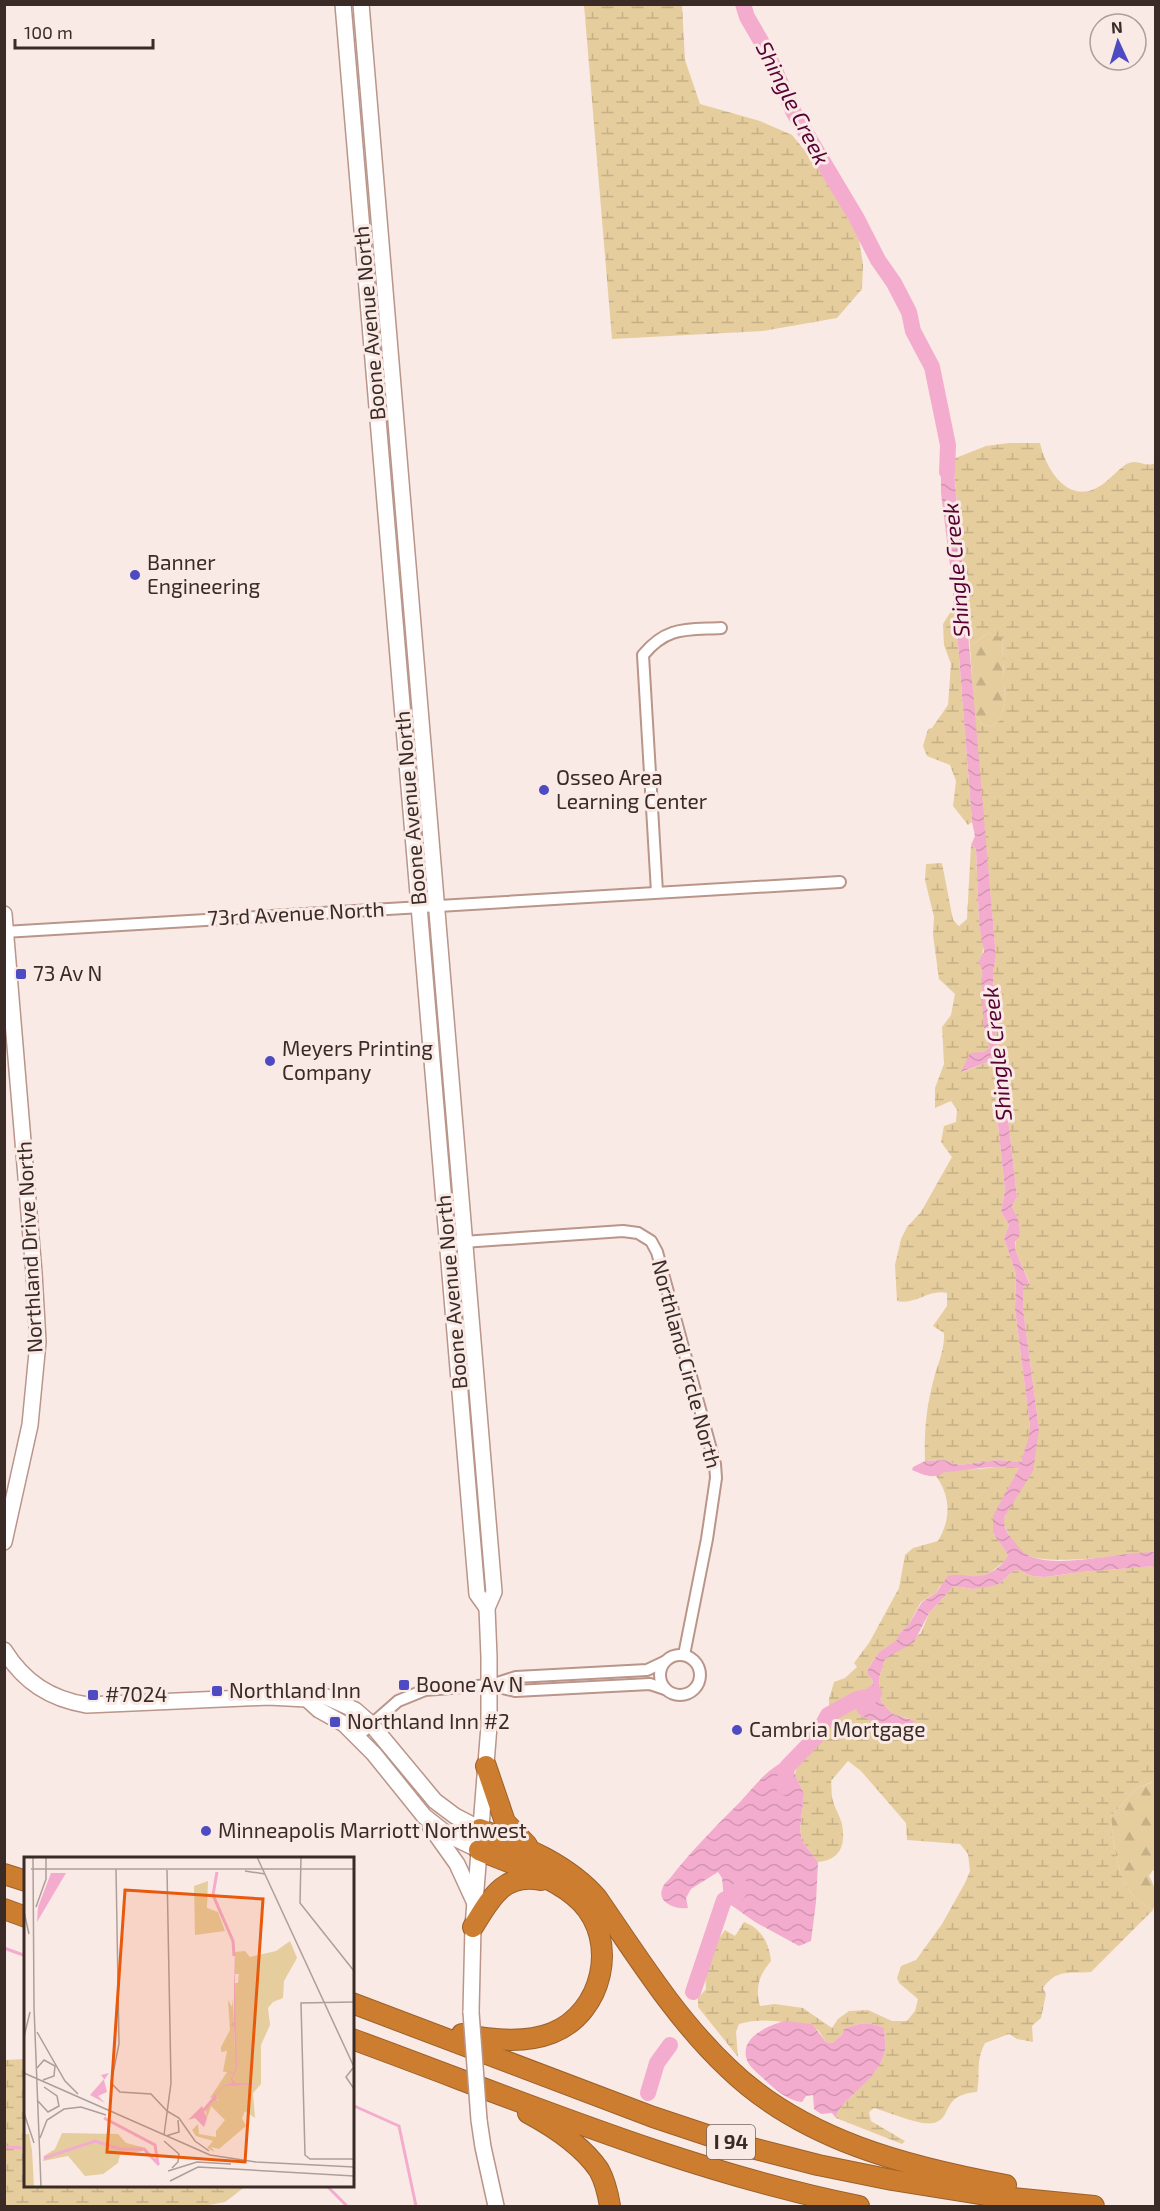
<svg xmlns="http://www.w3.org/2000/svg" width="1160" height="2211" font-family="'Exo 2',sans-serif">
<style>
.forest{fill:url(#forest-firs)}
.wetland{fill:url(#wetland-marsh)}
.water{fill:url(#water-waves)}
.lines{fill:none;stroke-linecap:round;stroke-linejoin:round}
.stream{stroke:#f4acce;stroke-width:3}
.river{stroke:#f4acce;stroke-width:16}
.street-casing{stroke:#b9958a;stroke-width:14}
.secondary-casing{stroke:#b9958a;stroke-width:18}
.highway-casing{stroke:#9a602c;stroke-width:22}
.street{stroke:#fff;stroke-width:10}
.secondary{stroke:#fff;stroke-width:15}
.highway{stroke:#cd7d2f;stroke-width:20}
.secondary-bridge-casing{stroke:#b9958a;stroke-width:18;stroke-linecap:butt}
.secondary-bridge{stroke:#fff;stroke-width:15}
.poi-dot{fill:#4e4bc2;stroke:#faeae5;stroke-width:2}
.labels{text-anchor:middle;stroke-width:6;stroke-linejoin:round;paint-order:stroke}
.shield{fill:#faeae5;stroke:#746460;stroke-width:1.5}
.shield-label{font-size:20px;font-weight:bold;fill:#3a2b27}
.street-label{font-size:21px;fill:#3a2b27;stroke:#faeae5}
.poi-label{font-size:21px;fill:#3a2b27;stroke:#faeae5;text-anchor:start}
.water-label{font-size:22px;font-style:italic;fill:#570137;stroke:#faeae5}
.inset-river{fill:none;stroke:#f4acce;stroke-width:3}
.inset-road{fill:none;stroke:#ad9e99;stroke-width:1.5}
.view{fill:#e8590c;fill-opacity:0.15;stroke:#e8590c;stroke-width:3}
.inset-edge{fill:none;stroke:#3a2b27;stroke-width:3}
</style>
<defs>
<pattern id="forest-firs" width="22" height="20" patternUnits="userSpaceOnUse" patternTransform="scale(1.5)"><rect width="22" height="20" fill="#e5cd9e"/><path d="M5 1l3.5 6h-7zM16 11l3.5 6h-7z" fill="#c5b088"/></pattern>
<pattern id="wetland-marsh" width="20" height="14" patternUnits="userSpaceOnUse" patternTransform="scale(1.5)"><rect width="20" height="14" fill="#e5cd9e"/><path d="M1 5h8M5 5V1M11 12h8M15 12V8" fill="none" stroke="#c5b088"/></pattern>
<pattern id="water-waves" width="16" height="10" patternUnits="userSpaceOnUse" patternTransform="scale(1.5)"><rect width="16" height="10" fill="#f4acce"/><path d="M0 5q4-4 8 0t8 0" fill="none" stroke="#d294b1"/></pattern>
</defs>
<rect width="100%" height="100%" fill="#faeae5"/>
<g class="forest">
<polygon points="988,633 1002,637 1005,703 999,721 991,727 982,724 974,714 970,646"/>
<path d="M1153 1782 1155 1783V1871L1153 1870 1149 1876C1156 1888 1157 1896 1153 1910 1145 1905 1136 1900 1131 1893 1117 1875 1112 1837 1111 1816L1137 1788Z"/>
</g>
<g class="wetland">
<polygon points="584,5 682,5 685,60 700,104 760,121 792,135 825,175 859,240 863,264 862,289 837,318 763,331 612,339"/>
<path d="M1009 443H1040C1046 470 1069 506 1100 486 1109 481 1122 465 1129 463 1138 459 1146 468 1155 463V1552C1128 1554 1043 1568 1023 1553 1014 1546 1007 1532 1003 1522L1039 1429 1023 1309V1286L1030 1284 1015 1249 1018 1219 1012 1206 1017 1197 1003 1074 996 1039 993 972 996 957 974 714 982 724 991 727 999 721 1005 703 1002 638 988 633 970 646 953 459 986 446Z"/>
<polygon points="953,608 956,618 972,822 968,825 953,806 956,781 950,765 927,756 923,746 928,729 932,728 948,705 951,664 944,645 943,624"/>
<path d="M971 845 976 849 979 924 983 943 982 969 990 1049 983 1052 962 1072 991 1061 995 1075V1096L1005 1190 1001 1212 1009 1225 1004 1238 1016 1274 1015 1309 1030 1427V1436L1021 1462 999 1460 959 1465 944 1460 925 1461C924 1434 926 1409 933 1382 937 1365 945 1350 944 1333L933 1326 947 1306V1293C927 1289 918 1305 897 1301L895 1265 901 1239 907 1227 921 1212 952 1157 941 1142 944 1126 956 1122 957 1110 951 1101 935 1108V1088L944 1064 942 1027 951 1015 955 994 939 979 933 935 934 917 925 880 926 864 942 863 953 920 959 926 967 919Z"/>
<path d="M1003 1465 1019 1468 994 1516 993 1533 1008 1555 1005 1561 991 1572 979 1577 968 1576 940 1586 936 1593 921 1602 909 1624 899 1634 898 1640 879 1652 868 1669V1675L873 1681 871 1690 852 1697 829 1710V1699L834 1682 845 1678 857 1667 854 1663 869 1643 899 1588 905 1555 913 1548 938 1541C951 1519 951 1497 936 1476 956 1466 982 1472 1003 1465Z"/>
<path d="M1155 1566V1783L1152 1782 1137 1788 1111 1816C1112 1839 1117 1872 1130 1892 1135 1899 1145 1905 1153 1910L1091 1972C1070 1974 1057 1968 1043 1988L1046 1994 1041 2018 1032 2026 1033 2042 1017 2039 1009 2034 985 2043C975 2062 981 2073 977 2092 940 2095 954 2117 934 2123 919 2126 889 2112 874 2108L869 2112 871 2121 905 2141 902 2144 836 2118C838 2108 845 2102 853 2095 865 2083 884 2066 885 2048 886 2042 884 2034 884 2028 869 2020 858 2023 844 2029L842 2035 832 2043 826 2042 818 2030C792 2023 765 2016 739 2024L736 2032 738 2057 698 2007V1998L706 1989C703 1965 711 1949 725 1930L735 1936 744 1922C762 1929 769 1943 771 1961 759 1975 755 1988 760 2006L775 2004 803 2008 832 2028 838 2019 849 2011 868 2010 892 2021H907L915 2011 918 1999 899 1983 897 1978 901 1966 916 1960 942 1924 965 1883 970 1871 968 1854 960 1844 907 1840 906 1823 861 1771 848 1761 831 1781C832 1788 831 1795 833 1801 835 1809 840 1816 842 1824 846 1846 840 1860 818 1862L802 1841 800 1830 804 1794 795 1774 797 1764 807 1758 831 1720 856 1705 858 1714 883 1726 897 1730 910 1719 893 1714 881 1702 879 1678 885 1659 921 1633 929 1613 954 1586 973 1589 999 1584 1013 1571 1018 1570 1032 1576 1045 1577 1081 1572Z"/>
<polygon points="25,2059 26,2186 257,2186 246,2186 225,2202 204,2206 5,2206 5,2060"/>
</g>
<g class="water">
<path d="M950 445 953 459 996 957 993 972 996 1039 1003 1074 1017 1197 1012 1206 1018 1219 1020 1235 1015 1242V1249L1030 1285 1023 1286V1309L1039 1429 1033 1471 1005 1516C1002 1526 1007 1533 1014 1541 1020 1549 1025 1555 1035 1558 1065 1567 1122 1552 1155 1552L1156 1566 1081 1572 1045 1577 1032 1576 1018 1570 1013 1571 999 1584 992 1586 973 1589 954 1586 929 1613 914 1642 885 1659 879 1678 881 1702 893 1714 915 1721C895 1737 878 1724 858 1714L852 1697 871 1690 873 1681 868 1675V1669L879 1652 897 1640 899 1634 909 1624 922 1602 936 1593 948 1576C959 1573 967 1577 977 1576 989 1576 1003 1566 1008 1555L993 1533V1516L1019 1468C1001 1464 969 1470 948 1472 943 1472 939 1476 935 1476 927 1477 919 1473 912 1470L913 1467 925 1461 944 1460 959 1465 999 1460 1021 1462 1029 1436 1030 1427 1015 1309 1016 1274 1004 1238 1009 1225 1001 1212 1005 1190 995 1096V1075L991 1061 961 1072 970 1053 983 1052 990 1048C980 1026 983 994 982 969L978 962 984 952 979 924 976 849 971 845 975 836 972 822 956 618 953 608V589L941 493V458Z"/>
<path d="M779 1764 787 1767 795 1774 804 1794 800 1830 802 1841 818 1862 816 1902 811 1941 799 1946 755 1922 724 1900 722 1878 718 1872 691 1889 686 1898 688 1908C677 1910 655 1903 663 1887 664 1883 669 1880 671 1877 692 1850 716 1826 740 1802 753 1788 763 1774 779 1764Z"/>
<path d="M785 2021 812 2024 826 2042 832 2043 842 2035 844 2029C858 2023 869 2020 884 2028 884 2035 886 2042 885 2048 884 2066 865 2084 853 2095 845 2102 838 2108 836 2118L832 2113 821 2114 814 2109 813 2095 806 2096 802 2102C788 2101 776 2090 766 2081 761 2076 753 2070 749 2064 735 2040 767 2025 785 2021Z"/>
</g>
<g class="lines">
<g class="stream">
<polyline points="4,1948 26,1956"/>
<polyline points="352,2105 399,2126 416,2206"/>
<polyline points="4,2147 26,2148"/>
<polyline points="327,2186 347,2206"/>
</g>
<g class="river">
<polyline points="743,4 747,17 765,48 794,113 856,217 878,260 894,283 909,312 913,331 932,367 948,445 947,472"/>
<polyline points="784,1787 787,1767 816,1737 828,1715 857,1699 871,1696 874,1693"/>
<polyline points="693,1992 724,1900 738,1893 741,1887"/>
<polyline points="648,2093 657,2063 670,2045"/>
</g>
<defs>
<g id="street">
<path d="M657 892 643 655C667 626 686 630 721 628"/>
<polyline points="4,932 840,882"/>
<polyline points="448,1243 623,1231 638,1233 651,1241 657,1252 715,1464 716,1478 707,1539 684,1655"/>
<circle cx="680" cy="1675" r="20"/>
<polyline points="491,1685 516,1677 647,1670 664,1662"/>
<polyline points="357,1737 398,1701 425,1690 490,1685 515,1691 650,1684 665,1689"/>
</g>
<g id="secondary">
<polyline points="343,4 477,1594 487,1608"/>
<polyline points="361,4 494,1592 487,1608 489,1657 489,1726 473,1927 471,2012"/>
<polyline points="4,914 34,1273 38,1342 30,1425 4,1542"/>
<path d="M4 1650C24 1682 50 1699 87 1705L268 1697 307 1699 324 1696 355 1710 371 1724 435 1801 455 1816 480 1829"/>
<polyline points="307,1699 319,1710 344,1724 374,1754 424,1816 448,1835 479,1850"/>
<polyline points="430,1826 457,1864 474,1901"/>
<polyline points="479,2120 483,2147 496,2206"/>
</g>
<g id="highway">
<polyline points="486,1766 505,1822 527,1845"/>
<path d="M480 1829C522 1846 568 1864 597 1898 637 1956 676 2019 728 2068 802 2140 908 2167 1006 2185"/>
<polyline points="4,1874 26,1881"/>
<polyline points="4,1909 26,1917"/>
<path d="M473 1927C490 1900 503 1872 541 1880"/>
<polyline points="352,2003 653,2117 725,2141 818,2165 892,2180 992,2196 1094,2206"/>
<path d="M462 2034C491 2040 524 2044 552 2033 603 2013 619 1941 581 1902 555 1876 513 1865 479 1850"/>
<path d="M352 2039C519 2100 684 2171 859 2206"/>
<path d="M528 2113C554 2127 582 2145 599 2170 605 2181 608 2194 610 2206"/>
</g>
</defs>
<use href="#street" class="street-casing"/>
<use href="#secondary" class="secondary-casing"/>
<use href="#highway" class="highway-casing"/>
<use href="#street" class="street"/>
<use href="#secondary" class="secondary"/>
<use href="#highway" class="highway"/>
<defs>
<polyline id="secondary-bridge" points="471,2012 479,2120"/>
</defs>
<use href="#secondary-bridge" class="secondary-bridge-casing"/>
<use href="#secondary-bridge" class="secondary-bridge"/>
</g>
<g class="poi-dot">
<circle cx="135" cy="575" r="6"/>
<circle cx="544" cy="790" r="6"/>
<rect x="15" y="968" width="12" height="12" rx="3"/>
<circle cx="270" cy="1061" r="6"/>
<rect x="398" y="1679" width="12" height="12" rx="3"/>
<rect x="211" y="1685" width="12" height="12" rx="3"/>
<rect x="87" y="1689" width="12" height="12" rx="3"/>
<rect x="329" y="1716" width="12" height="12" rx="3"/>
<circle cx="737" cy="1730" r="6"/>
<circle cx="206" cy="1831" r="6"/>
</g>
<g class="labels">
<rect class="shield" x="707" y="2125" width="48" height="34" rx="4.5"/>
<g class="shield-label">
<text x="731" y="2149">I 94</text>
</g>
<g class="street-label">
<text transform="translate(370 323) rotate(-95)" y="7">Boone Avenue North</text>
<text transform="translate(411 808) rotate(-95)" y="7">Boone Avenue North</text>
<text transform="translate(296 914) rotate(-3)" y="7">73rd Avenue North</text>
<text transform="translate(30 1247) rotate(-93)" y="7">Northland Drive North</text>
<text transform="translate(452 1292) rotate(-95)" y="7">Boone Avenue North</text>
<text transform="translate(686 1364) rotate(75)" y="7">Northland Circle North</text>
</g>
<g class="poi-label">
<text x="147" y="570">Banner<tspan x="147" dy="24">Engineering</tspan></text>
<text x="556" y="785">Osseo Area<tspan x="556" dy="24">Learning Center</tspan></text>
<text x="33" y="981">73 Av N</text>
<text x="282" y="1056">Meyers Printing<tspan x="282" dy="24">Company</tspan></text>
<text x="416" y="1692">Boone Av N</text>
<text x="229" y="1698">Northland Inn</text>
<text x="105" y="1702">#7024</text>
<text x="347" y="1729">Northland Inn #2</text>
<text x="749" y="1737">Cambria Mortgage</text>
<text x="218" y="1838">Minneapolis Marriott Northwest</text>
</g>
<g class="water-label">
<text transform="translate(793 103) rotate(63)" y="8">Shingle Creek</text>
<text transform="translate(956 570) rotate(-95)" y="8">Shingle Creek</text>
<text transform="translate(997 1054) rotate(-96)" y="8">Shingle Creek</text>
</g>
</g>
<g transform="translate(24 1857)">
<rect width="330" height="330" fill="#faeae5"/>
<path d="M0 277H5L8 293 10 330H0Z" fill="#e5cd9e"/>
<path d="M184 24 183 51 194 55 201 74 171 78 170 29ZM266 84 273 101 260 124 259 141 249 145 244 151 246 168 237 188V227L229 236 231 261 221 254 218 261 222 269 195 292 187 290 191 295 183 291 189 284 172 279 168 273 174 267 175 277 192 280V274L201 263 187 249 183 261 181 250 189 242 195 244 191 240 186 241 203 215 199 214 203 194 197 195V190L206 173 204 143 208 150 209 141 211 194V126H214L215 117H211V95L221 94 226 100 252 94ZM38 276 94 277 102 286 118 290 119 294 96 298 94 306 79 317 61 319 44 299 19 304 20 299 31 292Z" fill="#e5cd9e"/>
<path d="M27 16H42L13 65 14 50ZM210 93 213 211 208 222 211 226 235 227 201 229 192 238 193 245 188 241 201 228 208 226 207 221 210 216 197 214 210 215 212 211 210 169 206 168 210 165ZM85 216 80 223 83 235 74 239 81 246 66 238 80 222 77 218ZM178 249 183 261 180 270 171 261 164 263Z" fill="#f4acce"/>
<path class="inset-river" d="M193 15 189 38 209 84 210 99M179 254 191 240M80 261 131 288 134 307M20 301 71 284 96 292H120L135 308"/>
<path class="inset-road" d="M9 0 10 150 17 330M233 0 330 210M277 0 276 46 330 114M7 12H330M92 12 95 187 87 226 96 235 127 237 143 254M221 14 241 17M12 50 22 22V0M0 55 5 77M330 145 277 146 281 298 286 302H330M13 175 41 224 54 237M0 180 6 155M13 211 20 203 31 209 30 219 19 223M329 211 322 220 330 232M0 216 186 298 232 305 330 310M13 243 24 255 35 249 33 239 20 230M143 254 155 261 171 284 185 294M0 256 10 286M140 278 147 226 143 13M142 279 155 275 154 263M16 281 23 263 40 252 57 250 82 258M140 284 155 297 154 305 148 311M144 314 173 305 207 307M146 324 174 310 330 319"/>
<path class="view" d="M101 33 239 42 221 305 83 295Z"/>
<rect width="330" height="330" class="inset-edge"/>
</g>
<rect width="1160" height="2211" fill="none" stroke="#3a2b27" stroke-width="12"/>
<g transform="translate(1118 42) rotate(356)"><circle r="28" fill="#faeae5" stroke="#ad9e99" stroke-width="1.5"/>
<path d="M0-4.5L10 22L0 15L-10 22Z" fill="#4e4bc2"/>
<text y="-9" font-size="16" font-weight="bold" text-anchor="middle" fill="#3a2b27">N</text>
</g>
<path d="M15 39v9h138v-9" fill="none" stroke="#3a2b27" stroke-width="3"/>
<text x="24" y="39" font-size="18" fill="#3a2b27" stroke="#faeae5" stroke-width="4.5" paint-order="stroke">100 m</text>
</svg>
